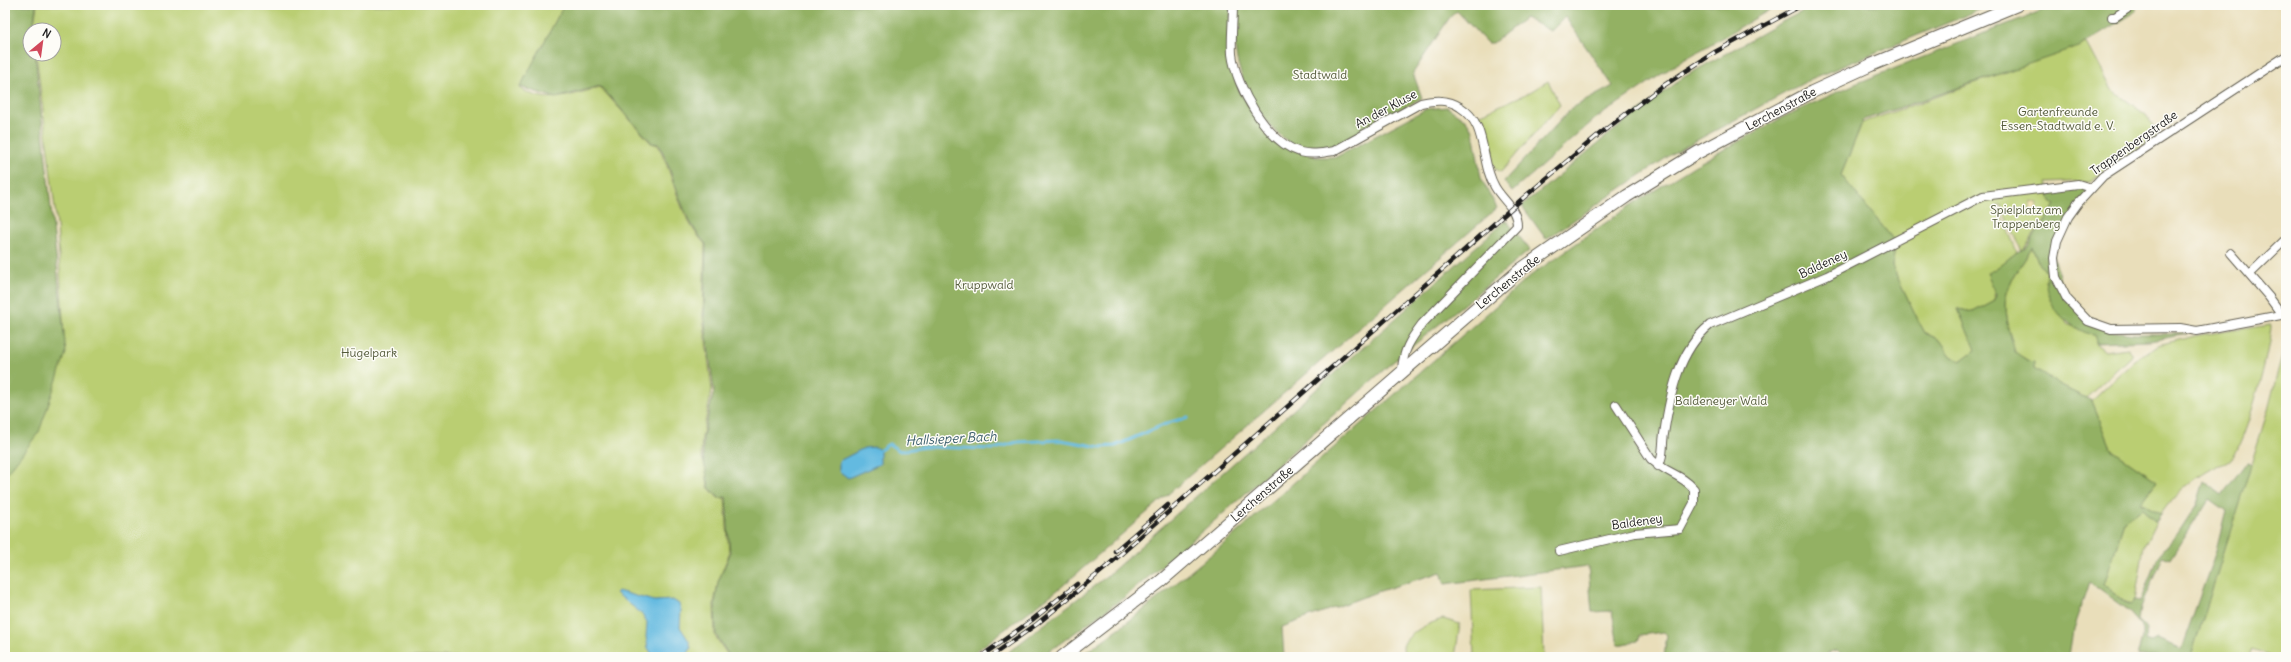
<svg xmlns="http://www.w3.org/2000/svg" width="2291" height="662" font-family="Delius,sans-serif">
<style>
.green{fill:#bace72;stroke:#6b7547}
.forest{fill:#93b164;stroke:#586640;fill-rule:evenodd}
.sand{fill:#eeda9e;stroke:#857b5d}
.water{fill:#63bae0;stroke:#406b7e}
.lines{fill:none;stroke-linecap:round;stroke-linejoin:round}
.stream{stroke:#63bae0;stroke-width:3}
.minor-casing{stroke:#646053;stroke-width:10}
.secondary-casing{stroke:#646053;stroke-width:14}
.minor{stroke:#fff;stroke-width:8}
.secondary{stroke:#fff;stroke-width:12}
.rail-casing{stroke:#1c1c1c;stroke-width:4.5}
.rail{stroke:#fdfcf7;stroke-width:3;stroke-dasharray:9;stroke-linecap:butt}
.labels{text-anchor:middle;stroke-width:3;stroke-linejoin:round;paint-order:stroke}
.park-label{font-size:12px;fill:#535a3a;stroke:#fdfcf7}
.street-label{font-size:12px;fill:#1c1c1c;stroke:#fdfcf7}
.water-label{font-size:13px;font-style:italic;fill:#385b6a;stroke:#fdfcf7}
</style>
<rect width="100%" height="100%" fill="#fdfcf7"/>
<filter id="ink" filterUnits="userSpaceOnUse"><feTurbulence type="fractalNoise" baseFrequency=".025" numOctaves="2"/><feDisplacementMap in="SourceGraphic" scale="8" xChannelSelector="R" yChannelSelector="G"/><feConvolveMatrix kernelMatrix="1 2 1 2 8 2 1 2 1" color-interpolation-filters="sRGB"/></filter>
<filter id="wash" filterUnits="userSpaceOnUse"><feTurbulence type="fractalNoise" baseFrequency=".012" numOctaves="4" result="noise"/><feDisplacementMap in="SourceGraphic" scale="16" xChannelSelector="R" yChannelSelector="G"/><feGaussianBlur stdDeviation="0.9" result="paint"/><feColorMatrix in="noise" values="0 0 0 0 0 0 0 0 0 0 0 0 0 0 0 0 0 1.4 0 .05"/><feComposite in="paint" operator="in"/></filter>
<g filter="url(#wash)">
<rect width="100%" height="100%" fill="#e9deba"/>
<g class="green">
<path d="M37 5H564L520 88C547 106 571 95 600 87L651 143 658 145C675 178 678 216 705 244L703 316 712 390 702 437 701 455 706 469 708 487 718 498H725L729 554 718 582 714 604 715 636 729 657H5V473L65 351 57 225 36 54H54V30H33Z"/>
<polygon points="2087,43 2112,90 2146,115 2159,135 2090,181 2046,183 2052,202 2056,205 2022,251 2001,205 1998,206 2017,252 1994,270 1995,300 1973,312 1958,309 1976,350 1960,361 1951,356 1940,340 1925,333 1918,320 1892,266 1896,243 1841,175 1862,123"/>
<path d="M1548 81 1560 105 1501 172C1485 165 1489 143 1486 129 1485 124 1482 119 1479 115L1530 92Z"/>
<path d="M2032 247 2039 265 2046 270 2045 282 2067 324 2095 336V343L2105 351 2128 348 2133 354 2086 398 2061 386 2034 369 2029 361 2014 352C2011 336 2002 314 2006 297 2009 279 2023 262 2032 247Z"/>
<path d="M2271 325C2271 346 2246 444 2231 459 2225 466 2217 464 2210 469 2190 480 2174 495 2161 514L2140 503 2157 481 2112 450 2092 401 2134 361 2158 345 2199 335Z"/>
<polygon points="2286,339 2286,657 2275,657 2252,649 2249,657 2191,657 2268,410"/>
<polygon points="2142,509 2156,521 2144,546 2135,601 2130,605 2104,585 2124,522"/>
<polygon points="1541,587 1544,657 1474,657 1471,590"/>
<path d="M1443 619 1460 624 1455 657H1404C1404 654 1403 650 1403 647 1406 633 1431 622 1443 619Z"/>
</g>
<g class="forest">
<polygon points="5,5 36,5 33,30 30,30 30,54 35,54 66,353 39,432 5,476"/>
<path d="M564 5H1231L1230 57 1240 93 1279 142 1316 157H1336L1426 109 1447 107 1466 120 1473 131 1481 178 1497 208 1059 589 968 657H730L716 635 715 604 718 582 730 554 726 497 719 498 709 487 703 456V437L714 391 704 315 706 244C679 215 676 177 659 144L652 143 600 86 556 98 520 87Z"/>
<path d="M1237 5H1778L1675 65 1595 119 1512 192 1504 181 1572 108 1613 86 1565 17 1551 31 1525 18 1493 43H1487L1457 11 1450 17 1413 73 1422 98C1402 109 1381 120 1361 132 1351 137 1342 144 1331 148 1283 166 1242 93 1236 54 1234 38 1236 21 1237 5Z"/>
<polygon points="1815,5 1991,5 1811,79 1675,152 1546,239 1522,206 1603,139 1684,77 1778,24"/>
<path d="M2056 5H2134L2137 11 2079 47 1863 120 1841 175 1896 243 1892 266 1918 320 1925 333 1940 340 1951 356 1960 361 1975 350 1958 309 1973 312 1995 300 1996 293 1987 273 1994 270 2017 252 2026 248 2056 205 2052 203 2047 189 2078 186 2088 189 2053 251 2064 298 2108 331 2136 334H2187L2150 341 2095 343V336C2065 327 2042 303 2046 270L2039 265 2032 247C2023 262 2009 279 2006 297 2002 314 2011 336 2015 352L2028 361 2034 362V369L2061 386 2092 401 2112 450 2157 481 2140 503 2161 514 2156 521 2142 509 2124 522 2104 585 2126 603 2130 605 2135 601 2140 602 2157 557 2178 533 2197 504 2204 481 2222 495 2246 463 2251 465 2191 657H2137L2142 637V626L2130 612 2089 582 2073 629 2069 657H1845L1837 650 1826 653V657H1664L1667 635 1664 632 1640 635 1638 641 1618 645 1612 611 1592 612 1588 566 1445 584 1441 572 1377 592 1282 627 1284 657H1080L1141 612 1218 549 1530 276 1631 205 1694 166 1783 117 1855 84ZM2209 499 2226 511 2216 551 2181 649 2157 639 2151 642 2145 640 2146 628 2139 619 2141 607 2162 556 2171 559Z"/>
<polygon points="1506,220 1530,250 1388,366 1227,510 1126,596 1041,657 1002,657 1107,576"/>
</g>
<polygon class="sand" points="2032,201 2039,203 2035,215 2029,213"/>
<g class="water">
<polygon points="875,447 880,450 880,464 848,478 839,471 839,461 864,448"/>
<polygon points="618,591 654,601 673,600 679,604 681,610 680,627 689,641 691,648 686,657 653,656 648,648 646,637 647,622 642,614 616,593"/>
</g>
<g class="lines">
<polyline class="stream" points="880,450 889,444 900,451 925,447 994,449 1017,442 1061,440 1100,447 1115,446 1168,423 1188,417"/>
</g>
</g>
<g filter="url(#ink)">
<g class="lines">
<defs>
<g id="minor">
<path d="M1233 5C1233 21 1231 38 1232 54 1236 87 1267 142 1300 152 1312 155 1322 153 1334 151L1421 103C1435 100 1448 99 1460 107 1489 125 1479 160 1495 187 1503 201 1517 208 1517 226L1422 324C1410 340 1403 351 1402 370"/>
<polyline points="2112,17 2115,17 2133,5"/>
<polyline points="2286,56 2103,176 2078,203 2068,217 2057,241 2054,258 2056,277 2067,299 2088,321 2111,329 2180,328 2197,331 2286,314"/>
<polyline points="2231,253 2269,297 2282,315"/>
<polyline points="2250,274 2286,239"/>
<path d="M1658 466C1664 458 1662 444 1664 434 1670 395 1678 351 1710 325L1827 276 1983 196 2078 184 2091 188"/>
<path d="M1559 551 1635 533 1680 529 1694 503V489C1683 475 1664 472 1651 459L1616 405"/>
</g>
<polyline id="secondary" points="1062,657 1161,581 1520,270 1627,196 1697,153 1812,92 1871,65 2017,5"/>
</defs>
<use href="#minor" class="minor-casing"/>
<use href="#secondary" class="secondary-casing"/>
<use href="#minor" class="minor"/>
<use href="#secondary" class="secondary"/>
<defs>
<g id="rail">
<polyline points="1115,551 1168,505"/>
<polyline points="980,657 1032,620 1077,584"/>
<polyline points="990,657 1037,624 1104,569 1522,199 1597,136 1660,88 1715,52 1802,5"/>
</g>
</defs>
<use href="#rail" class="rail-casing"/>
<use href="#rail" class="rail"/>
</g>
</g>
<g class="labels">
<g class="park-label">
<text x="1320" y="79">Stadtwald</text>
<text x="2058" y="116">Gartenfreunde<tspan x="2058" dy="14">Essen-Stadtwald e. V.</tspan></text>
<text x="2026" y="214">Spielplatz am<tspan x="2026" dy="14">Trappenberg</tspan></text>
<text x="984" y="289">Kruppwald</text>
<text x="369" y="357">Hügelpark</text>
<text x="1721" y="405">Baldeneyer Wald</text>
</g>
<g class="street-label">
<text transform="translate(1386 109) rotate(-28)" y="4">An der Kluse</text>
<text transform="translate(1781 109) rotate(-28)" y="4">Lerchenstraße</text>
<text transform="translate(2134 143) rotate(-35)" y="4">Trappenbergstraße</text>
<text transform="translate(1823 264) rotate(-25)" y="4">Baldeney</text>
<text transform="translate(1508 282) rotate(-39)" y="4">Lerchenstraße</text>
<text transform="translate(1262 494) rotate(-41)" y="4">Lerchenstraße</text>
<text transform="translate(1637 522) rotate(-8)" y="4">Baldeney</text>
</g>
<g class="water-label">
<text transform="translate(951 438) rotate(-3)" y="5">Hallsieper Bach</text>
</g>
</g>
<rect width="2291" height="662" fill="none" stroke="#fdfcf7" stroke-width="20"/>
<g transform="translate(42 42) rotate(29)"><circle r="19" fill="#fdfcf7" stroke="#a3a29f"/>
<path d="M0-3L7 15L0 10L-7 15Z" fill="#d1495b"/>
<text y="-6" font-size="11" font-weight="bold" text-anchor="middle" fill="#1c1c1c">N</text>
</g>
</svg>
